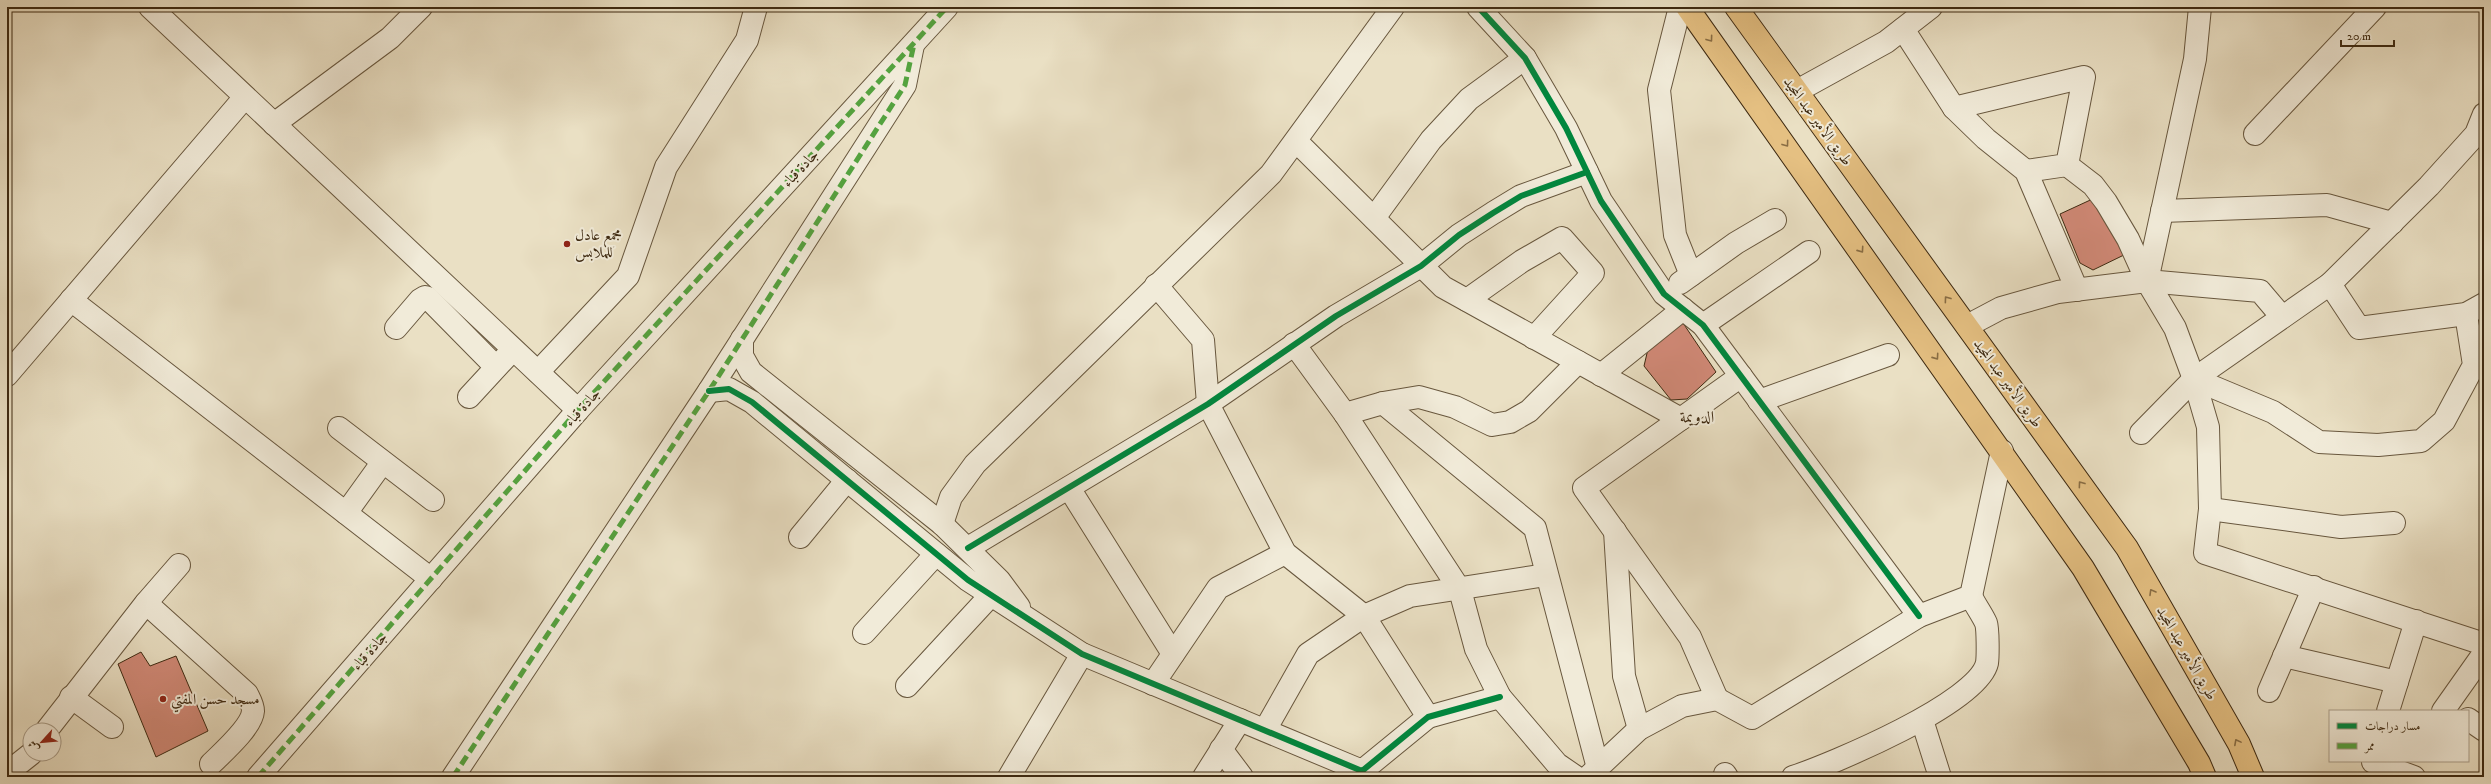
<svg xmlns="http://www.w3.org/2000/svg" width="2491" height="784" font-family="'IM FELL DW Pica',Amiri,serif">
<style>
.building{fill:#d18977;stroke:#3d2911}
.lines{fill:none;stroke-linecap:round;stroke-linejoin:round}
.minor-casing{stroke:#68573e;stroke-width:24}
.major-casing{stroke:#3d2911;stroke-width:24}
.minor{stroke:#f1ebd9;stroke-width:22}
.major{stroke:#e5c082;stroke-width:22}
.quiet{stroke:#54a33f;stroke-width:5;stroke-dasharray:10 5;stroke-linecap:butt}
.cycleway-casing{stroke:#f1ebd9;stroke-width:8}
.cycleway{stroke:#00873e;stroke-width:6}
.oneway{stroke:#896d44}
.poi-dot{fill:#8f2418;stroke:#f1ebd9;stroke-width:1.5}
.labels{text-anchor:middle;stroke-width:4;stroke-linejoin:round;paint-order:stroke}
.street-label{font-size:15px;fill:#3d2911;stroke:#f1ebd9}
.poi-label{font-size:15px;fill:#3d2911;stroke:#f1ebd9;text-anchor:start}
.neighbourhood-label{font-size:16px;fill:#3d2911;stroke:#f1ebd9}
</style>
<rect width="100%" height="100%" fill="#eae0c4"/>
<filter id="stains"><feTurbulence type="fractalNoise" baseFrequency=".005" numOctaves="4"/><feColorMatrix values="0 0 0 0 .2 0 0 0 0 .09 0 0 0 0 .02 0 0 0 .5 -.17"/></filter>
<radialGradient id="worn" r=".72"><stop offset=".6" stop-color="#630" stop-opacity="0"/><stop offset="1" stop-color="#630" stop-opacity=".3"/></radialGradient>
<g class="building">
<polygon points="2099,196 2126,254 2093,270 2080,263 2060,214"/>
<polygon points="1683,323 1716,372 1687,399 1671,400 1644,366 1648,349"/>
<polygon points="141,652 150,666 176,656 208,731 156,757 118,664"/>
</g>
<g class="lines">
<defs>
<g id="minor">
<polyline points="150,7 578,410"/>
<polyline points="1478,7 1525,58 1566,128 1601,201 1664,294 1703,325 1919,616"/>
<polyline points="1680,7 1659,90 1675,235 1691,275"/>
<polyline points="1903,29 1954,108 1986,139 2026,171 2077,290"/>
<polyline points="1797,91 1886,42 1931,7"/>
<polyline points="1954,108 2084,77 2067,165 2026,171"/>
<polyline points="274,124 390,38 421,7"/>
<polyline points="2255,134 2375,7"/>
<polyline points="1296,141 1443,287 1681,419"/>
<polyline points="2067,165 2093,185 2106,202 2128,239 2147,281 2175,328 2194,379 2208,427 2210,509 2205,553 2484,644"/>
<polyline points="2162,211 2327,205 2392,223"/>
<polyline points="1374,218 1431,140 1469,99 1525,58"/>
<polyline points="2147,281 2195,59 2200,7"/>
<polyline points="1680,283 1736,243 1775,220"/>
<polyline points="2330,284 2359,328 2466,314 2484,304"/>
<polyline points="1156,285 1203,340 1208,404 1285,553 1364,616 1428,717"/>
<polyline points="71,300 431,579"/>
<polyline points="1467,300 1522,261 1562,238 1593,273 1534,338"/>
<polyline points="1703,325 1809,252"/>
<polyline points="1967,326 2001,308 2058,292 2147,281 2260,291 2282,317"/>
<polyline points="396,328 420,300 425,297 428,298 496,367"/>
<polyline points="742,339 742,356 751,372 942,524 999,580 1019,607"/>
<polyline points="1294,344 1345,414 1460,590 1476,649 1500,697 1557,764 1576,777"/>
<polyline points="538,372 628,276 666,167 747,40 756,7"/>
<polyline points="7,375 245,97"/>
<polyline points="1601,375 1683,309"/>
<polyline points="2194,379 2273,412 2319,442 2378,445 2421,441 2444,421 2474,365 2466,314"/>
<polyline points="709,391 729,389 752,402 968,580 1082,654 1362,771 1428,717 1500,697"/>
<polyline points="469,397 506,357"/>
<polyline points="1759,401 1888,355"/>
<polyline points="1383,403 1419,397 1455,407 1492,425 1510,422 1529,411 1578,362"/>
<polyline points="1345,414 1383,403 1535,528 1598,768"/>
<polyline points="339,428 433,500"/>
<polyline points="2141,433 2194,379 2330,284 2429,186 2476,134 2484,114"/>
<polyline points="1069,488 1173,654"/>
<polyline points="2210,509 2341,527 2394,523"/>
<polyline points="346,513 382,463"/>
<polyline points="942,524 951,497 975,464 1271,174 1393,7"/>
<polyline points="1615,531 1624,676 1639,729"/>
<polyline points="800,537 847,480"/>
<polyline points="968,548 1208,404 1336,316 1421,266 1459,235 1493,213 1521,196 1587,172"/>
<path d="M146 603 247 694C250 700 253 705 253 711 252 727 222 753 211 764"/>
<polyline points="864,633 936,554"/>
<polyline points="2284,656 2397,682"/>
<polyline points="1153,684 1218,588 1285,553"/>
<polyline points="907,686 991,595"/>
<polyline points="2269,691 2314,587"/>
<polyline points="71,697 112,727"/>
<polyline points="1717,699 1690,637 1584,488 1741,376"/>
<polyline points="2388,711 2416,621"/>
<polyline points="2443,711 2484,653"/>
<polyline points="2468,719 2484,730"/>
<polyline points="1922,720 1940,777"/>
<polyline points="47,730 146,603 179,565"/>
<polyline points="1265,730 1308,654 1364,616 1410,596 1546,575"/>
<polyline points="1221,749 1242,777"/>
<polyline points="2373,762 2414,777"/>
<polyline points="7,773 31,754"/>
<polyline points="1725,774 1727,777"/>
<polyline points="258,777 578,410 947,7"/>
<polyline points="453,777 709,391 905,85 913,45"/>
<polyline points="1009,777 1082,654"/>
<polyline points="1204,777 1240,720"/>
<polyline points="1588,777 1639,729 1682,706 1717,699 1752,718 1919,616 1971,596 2002,451"/>
<path d="M1793 777C1832 764 1978 703 1987 663 1988 656 1988 629 1986 623 1982 614 1975 605 1971 596"/>
</g>
<g id="major">
<polyline points="1687,7 2083,568 2199,763 2205,777"/>
<polyline points="1736,7 2127,548 2239,744 2253,777"/>
</g>
</defs>
<use href="#minor" class="minor-casing"/>
<use href="#major" class="major-casing"/>
<use href="#minor" class="minor"/>
<use href="#major" class="major"/>
<g class="quiet">
<polyline points="258,777 578,410 947,7"/>
<polyline points="453,777 709,391 905,85 914,44"/>
</g>
<defs>
<g id="cycleway">
<polyline points="1478,7 1525,58 1566,128 1601,201 1664,294 1703,325 1919,616"/>
<polyline points="709,391 729,389 752,402 968,580 1082,654 1362,771 1428,717 1500,697"/>
<polyline points="968,548 1208,404 1336,316 1421,266 1459,235 1493,213 1521,196 1587,172"/>
</g>
</defs>
<use href="#cycleway" class="cycleway-casing"/>
<use href="#cycleway" class="cycleway"/>
</g>
<defs><path id="oneway-chevron" d="M-2-3.5L2.5 0L-2 3.5" fill="none" stroke-width="1.6" stroke-linecap="round" stroke-linejoin="round"/></defs>
<g class="oneway">
<use href="#oneway-chevron" transform="translate(1710 39) rotate(54)"/>
<use href="#oneway-chevron" transform="translate(1786 144) rotate(54)"/>
<use href="#oneway-chevron" transform="translate(1861 250) rotate(55)"/>
<use href="#oneway-chevron" transform="translate(1947 299) rotate(-126)"/>
<use href="#oneway-chevron" transform="translate(1936 357) rotate(55)"/>
<use href="#oneway-chevron" transform="translate(2081 484) rotate(-126)"/>
<use href="#oneway-chevron" transform="translate(2152 592) rotate(-120)"/>
<use href="#oneway-chevron" transform="translate(2237 742) rotate(-118)"/>
</g>
<g class="poi-dot">
<circle cx="567" cy="244" r="4"/>
<circle cx="163" cy="699" r="4"/>
</g>
<g class="labels">
<g class="street-label">
<text transform="translate(1818 121) rotate(54)" y="5">طريق الأمير عبد المجيد</text>
<text transform="translate(800 168) rotate(-47)" y="5">جادة قباء</text>
<text transform="translate(2008 383) rotate(54)" y="5">طريق الأمير عبد المجيد</text>
<text transform="translate(582 407) rotate(-48)" y="5">جادة قباء</text>
<text transform="translate(369 651) rotate(-49)" y="5">جادة قباء</text>
<text transform="translate(2187 653) rotate(60)" y="5">طريق الأمير عبد المجيد</text>
</g>
<g class="poi-label">
<text x="575" y="240">مجمع عادل<tspan x="575" dy="17">للملابس</tspan></text>
<text x="171" y="704">مسجد حسن المفتي</text>
</g>
<g class="neighbourhood-label">
<text x="1697" y="422">الدويمة</text>
</g>
</g>
<rect width="2491" height="784" fill="none" stroke="#eae0c4" stroke-width="24"/>
<rect x="8" y="8" width="2475" height="768" fill="none" stroke="#3d2911" stroke-width="2"/>
<rect x="12" y="12" width="2467" height="760" fill="none" stroke="#3d2911"/>
<rect x="2329" y="710" width="140" height="52" fill="#f1ebd9" stroke="#a99d89"/>
<rect x="2337" y="723" width="20" height="6" fill="#00873e" stroke="#a99d89"/>
<text x="2365" y="730" font-size="12" fill="#3d2911">مسار دراجات</text>
<rect x="2337" y="743" width="20" height="6" fill="#54a33f" stroke="#a99d89"/>
<text x="2365" y="750" font-size="12" fill="#3d2911">ممر</text>
<g transform="translate(42 742) rotate(243)"><circle r="19" fill="#f1ebd9" stroke="#a99d89"/>
<path d="M0-3L7 15L0 10L-7 15Z" fill="#8f2418"/>
<text y="-6" font-size="11" font-weight="bold" text-anchor="middle" fill="#3d2911">ش</text>
</g>
<path d="M2341 40v6h53v-6" fill="none" stroke="#3d2911" stroke-width="2"/>
<text x="2347" y="40" font-size="12" fill="#3d2911" stroke="#f1ebd9" stroke-width="3" paint-order="stroke">20 m</text>
<rect width="100%" height="100%" filter="url(#stains)"/>
<rect width="100%" height="100%" fill="url(#worn)"/>
</svg>
